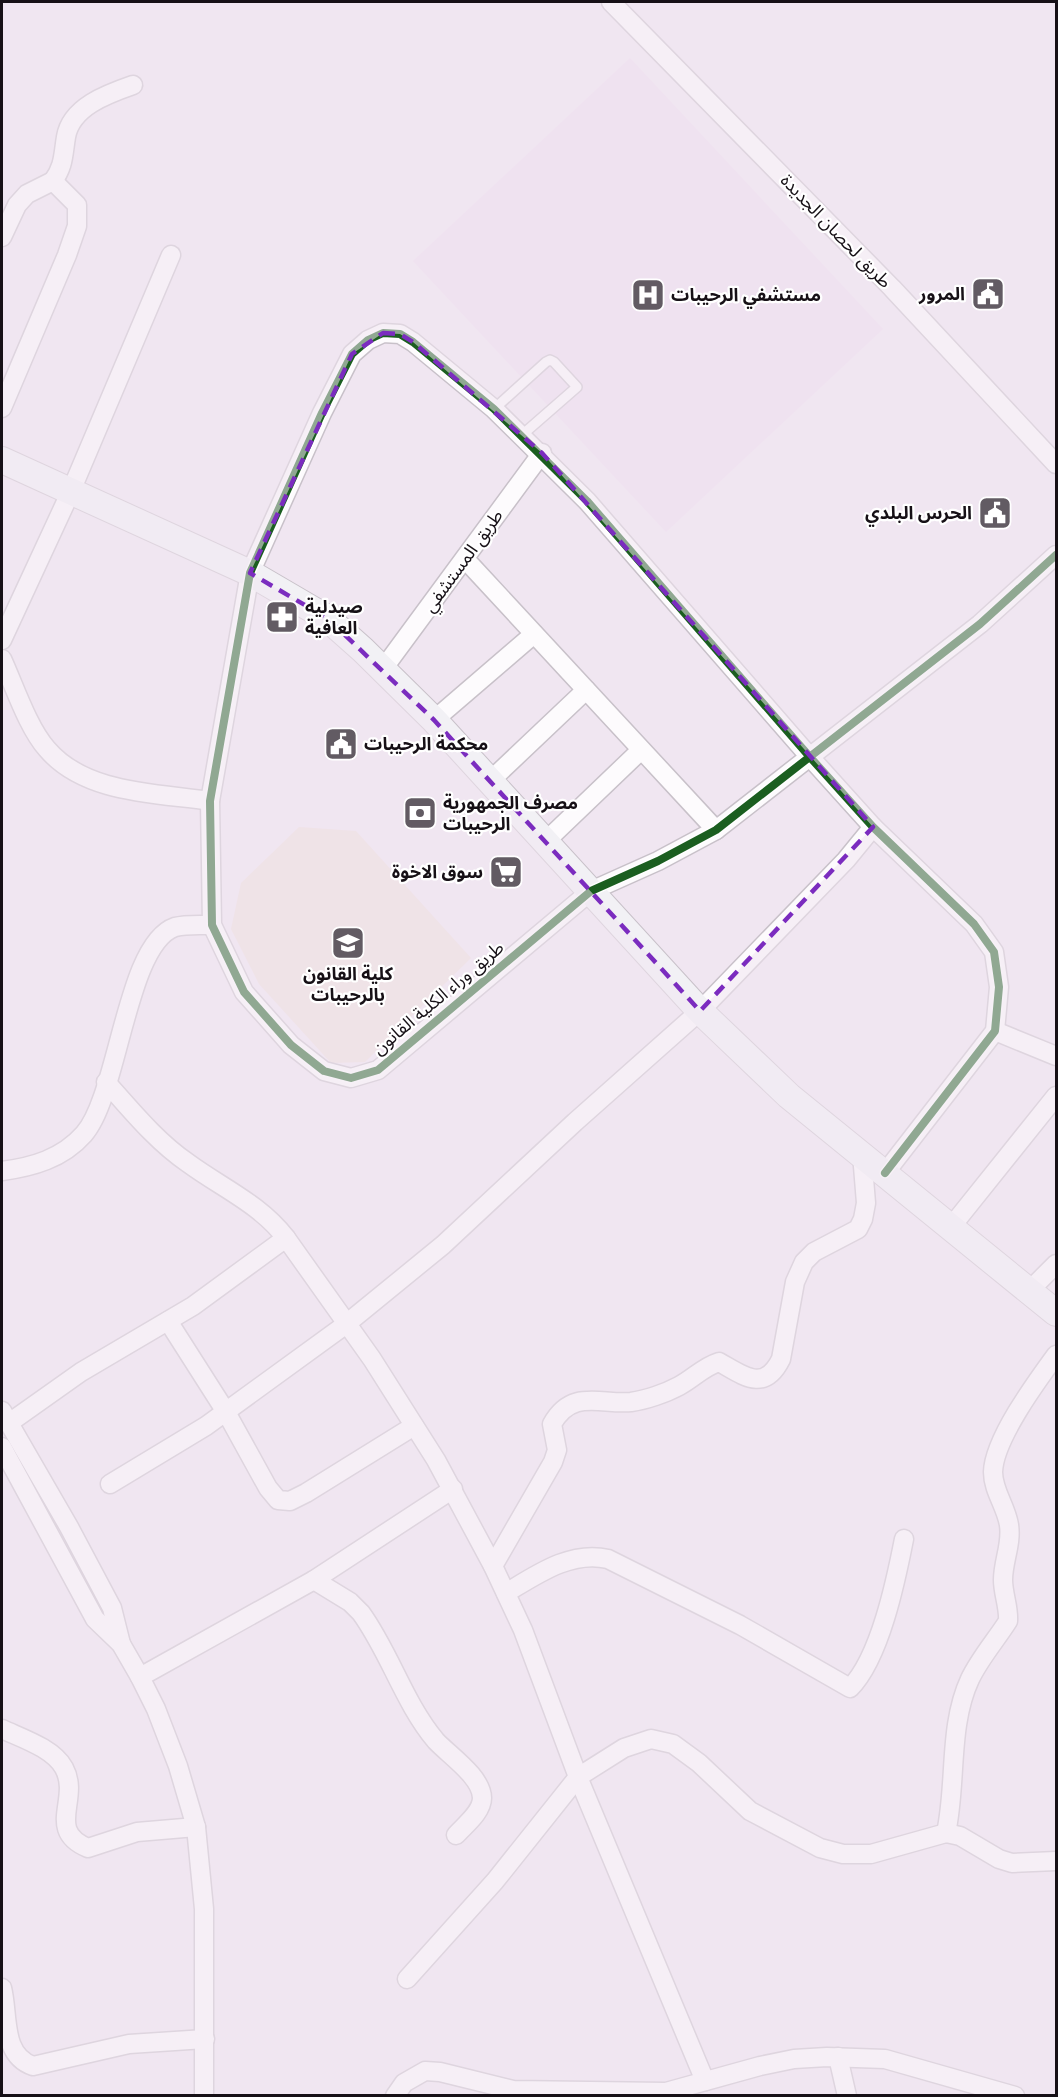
<svg xmlns="http://www.w3.org/2000/svg" width="1058" height="2097" font-family="'IBM Plex Sans','Noto Sans Arabic',sans-serif">
<style>
.built{fill:#eeddf0}
.education{fill:#eedfdc}
.lines{fill:none;stroke-linecap:round;stroke-linejoin:round}
.lane-casing{stroke:#c8c1c9;stroke-width:12}
.street-casing{stroke:#c8c1c9;stroke-width:21}
.secondary-casing{stroke:#c8c1c9;stroke-width:28}
.lane{stroke:#fdfbfd;stroke-width:9}
.street{stroke:#fdfbfd;stroke-width:18}
.secondary{stroke:#f2f1f5;stroke-width:26}
.cycleway-casing{stroke:#fff;stroke-width:11}
.cycleway{stroke:#1b5e20;stroke-width:8}
.marked{fill:none;stroke:#7b2cbf;stroke-width:4.5;stroke-dasharray:12 8;stroke-linejoin:round}
.labels{text-anchor:middle;stroke-width:4.5;stroke-linejoin:round;paint-order:stroke}
.street-label{font-size:18px;fill:#161016;stroke:#fff}
.poi-label{font-size:18px;font-weight:bold;fill:#161016;stroke:#fff;text-anchor:start}
</style>
<rect width="100%" height="100%" fill="#f0e6f1"/>
<polygon class="built" points="630,58 883,329 666,532 413,261"/>
<polygon class="education" points="299,827 356,831 471,958 365,1062 331,1063 259,984 231,929 241,883"/>
<g class="lines">
<defs>
<polyline id="lane" points="494,409 546,362 550,360 554,362 577,387 522,435"/>
<g id="street">
<polyline points="611,2 892,288 1056,464"/>
<path d="M53 181C64 166 63 155 66 137 71 107 107 94 133 85"/>
<polyline points="2,237 17,205 27,194 53,181 77,205 77,226 67,255 2,408"/>
<polyline points="465,559 716,830"/>
<polyline points="2,640 71,491 171,255"/>
<path d="M2 659C14 685 28 728 47 749 85 794 157 793 210 801"/>
<polyline points="383,669 542,453"/>
<polyline points="434,720 534,634"/>
<polyline points="490,781 586,690"/>
<polyline points="546,841 641,750"/>
<polyline points="995,1031 1056,1056"/>
<path d="M106 1082C131 1110 157 1142 188 1163 222 1188 260 1204 286 1238"/>
<path d="M2 1171C32 1167 62 1159 84 1134 119 1094 126 944 175 927 186 924 200 925 212 925"/>
<polyline points="885,1173 995,1031 999,987 994,952 974,924 873,827 809,756 587,501 494,409 413,342 400,334 383,333 368,340 352,354 322,413 250,573 210,801 212,925 244,992 291,1045 324,1071 351,1078 378,1070 591,891 658,861 716,830 980,624 1056,555"/>
<polyline points="951,1227 1056,1096"/>
<polyline points="1029,1291 1056,1264"/>
<polyline points="168,1321 226,1412 268,1488 278,1500 290,1501 306,1493 414,1426"/>
<polyline points="2,1411 69,1527 112,1608 121,1644"/>
<polyline points="9,1423 81,1372 193,1306 286,1238 372,1359 436,1460 493,1566 523,1630 578,1777 705,2081"/>
<polyline points="2,1447 95,1619 121,1644 140,1677 156,1709 178,1766 196,1827 204,1909 204,2096"/>
<polyline points="110,1484 206,1426 345,1325 443,1245 575,1122 700,1011 846,860 873,827"/>
<path d="M493 1566 553 1462 557 1450 552 1424C572 1388 601 1405 631 1402 646 1400 666 1393 679 1386 694 1378 703 1367 719 1362 744 1376 764 1393 781 1359L795 1282 804 1262 814 1252 858 1229 863 1219 866 1203 862 1154"/>
<path d="M314 1580 350 1602 361 1613C390 1653 404 1703 436 1741 449 1755 482 1777 482 1798 482 1812 465 1825 456 1835"/>
<path d="M506 1593C536 1575 571 1550 608 1559L740 1625 850 1688C880 1658 896 1580 904 1539"/>
<polyline points="140,1677 314,1580 453,1489"/>
<path d="M2 1729C21 1738 53 1748 64 1768 81 1799 45 1830 88 1848L137 1832 196 1827"/>
<path d="M946 1833C957 1783 948 1726 970 1679 980 1658 996 1640 1008 1621 1009 1607 1003 1594 1003 1580 1003 1561 1012 1544 1009 1525 1006 1506 993 1491 993 1472 994 1439 1037 1381 1056 1355"/>
<polyline points="407,1979 495,1881 578,1777 624,1748 651,1739 673,1744 699,1763 750,1811 820,1848 843,1854 871,1854 946,1833 960,1836 999,1859 1012,1863 1056,1861"/>
<path d="M2 1988C9 2015 1 2055 33 2066L129 2044 205 2039"/>
<polyline points="838,2057 847,2096"/>
<polyline points="395,2096 404,2083 425,2071 440,2072 513,2090 666,2092 760,2066 794,2059 827,2057 885,2059 1015,2096"/>
</g>
<polyline id="secondary" points="2,460 250,573 327,618 363,650 434,720 700,1011 789,1096 1056,1313"/>
</defs>
<use href="#lane" class="lane-casing"/>
<use href="#street" class="street-casing"/>
<use href="#secondary" class="secondary-casing"/>
<use href="#lane" class="lane"/>
<use href="#street" class="street"/>
<use href="#secondary" class="secondary"/>
<defs>
<polyline id="cycleway" points="885,1173 995,1031 999,987 994,952 974,924 873,827 809,756 587,501 494,409 413,342 400,334 383,333 368,340 352,354 322,413 250,573 210,801 212,925 244,992 291,1045 324,1071 351,1078 378,1070 591,891 658,861 716,830 980,624 1056,555"/>
</defs>
<use href="#cycleway" class="cycleway-casing"/>
<use href="#cycleway" class="cycleway"/>
</g>
<path d="M0 0H1058V2097H0ZM383 333 400 334 413 342 542 453 873 827 700 1011 434 720 327 618 250 573 352 354Z" fill="#f0e6f1" fill-opacity=".55" fill-rule="evenodd"/>
<path class="marked" d="M383 333 400 334 413 342 542 453 873 827 700 1011 434 720 327 618 250 573 352 354Z"/>
<defs>
<symbol id="civic-square" viewBox="-11 -11 22 22"><rect x="-9" y="-9" width="18" height="18" rx="4" fill="#625b63" stroke="#fff"/><path d="M-.6-6.5H3V-4.5H.6V-3L4-1V1h2V6H-6V1h2V-1L-.6-3ZM-1.2 2.5V6h2.4V2.5Z" fill="#fff"/></symbol>
<symbol id="hospital-square" viewBox="-11 -11 22 22"><rect x="-9" y="-9" width="18" height="18" rx="4" fill="#625b63" stroke="#fff"/><path d="M-5-5h3v3.5h4V-5h3V5h-3V1.5h-4V5h-3Z" fill="#fff"/></symbol>
<symbol id="pharmacy-square" viewBox="-11 -11 22 22"><rect x="-9" y="-9" width="18" height="18" rx="4" fill="#625b63" stroke="#fff"/><path d="M-2-6h4v4h4v4h-4v4h-4v-4h-4v-4h4Z" fill="#fff"/></symbol>
<symbol id="bank-square" viewBox="-11 -11 22 22"><rect x="-9" y="-9" width="18" height="18" rx="4" fill="#625b63" stroke="#fff"/><path d="M-6-4H6V4H-6ZM0-2.3a2.3 2.3 0 1 0 0 4.6a2.3 2.3 0 1 0 0-4.6Z" fill="#fff"/></symbol>
<symbol id="supermarket-square" viewBox="-11 -11 22 22"><rect x="-9" y="-9" width="18" height="18" rx="4" fill="#625b63" stroke="#fff"/><path d="M-6-5.5h2.5l.6 2H6L4.5 2H-2.5L-4.4-4H-6ZM-1.5 3.2a1.3 1.3 0 1 0 .1 0ZM3 3.2a1.3 1.3 0 1 0 .1 0Z" fill="#fff"/></symbol>
<symbol id="university-square" viewBox="-11 -11 22 22"><rect x="-9" y="-9" width="18" height="18" rx="4" fill="#625b63" stroke="#fff"/><path d="M0-5L7-2L0 1L-7-2ZM-4 1L0 2.5L4 1V4Q0 6-4 4Z" fill="#fff"/></symbol>
</defs>
<g fill-rule="evenodd">
<use href="#civic-square" x="969" y="275" width="38" height="38"/>
<use href="#hospital-square" x="629" y="276" width="38" height="38"/>
<use href="#civic-square" x="976" y="494" width="38" height="38"/>
<use href="#pharmacy-square" x="263" y="598" width="38" height="38"/>
<use href="#civic-square" x="322" y="725" width="38" height="38"/>
<use href="#bank-square" x="401" y="794" width="38" height="38"/>
<use href="#supermarket-square" x="487" y="853" width="38" height="38"/>
<use href="#university-square" x="329" y="924" width="38" height="38"/>
</g>
<g class="labels">
<g class="street-label">
<text transform="translate(836 231) rotate(46)" y="6">طريق لحصان الجديدة</text>
<text transform="translate(463 561) rotate(-54)" y="6">طريق المستشفي</text>
<text transform="translate(438 998) rotate(-40)" y="6">طريق وراء الكلية القانون</text>
</g>
<g class="poi-label">
<text x="965" y="300" text-anchor="end">المرور</text>
<text x="671" y="301">مستشفي الرحيبات</text>
<text x="972" y="519" text-anchor="end">الحرس البلدي</text>
<text x="305" y="613">صيدلية<tspan x="305" dy="21">العافية</tspan></text>
<text x="364" y="750">محكمة الرحيبات</text>
<text x="443" y="809">مصرف الجمهورية<tspan x="443" dy="21">الرحيبات</tspan></text>
<text x="483" y="878" text-anchor="end">سوق الاخوة</text>
<text x="348" y="980" text-anchor="middle">كلية القانون<tspan x="348" dy="21">بالرحيبات</tspan></text>
</g>
</g>
<rect width="1058" height="2097" fill="none" stroke="#161016" stroke-width="6"/>
</svg>
